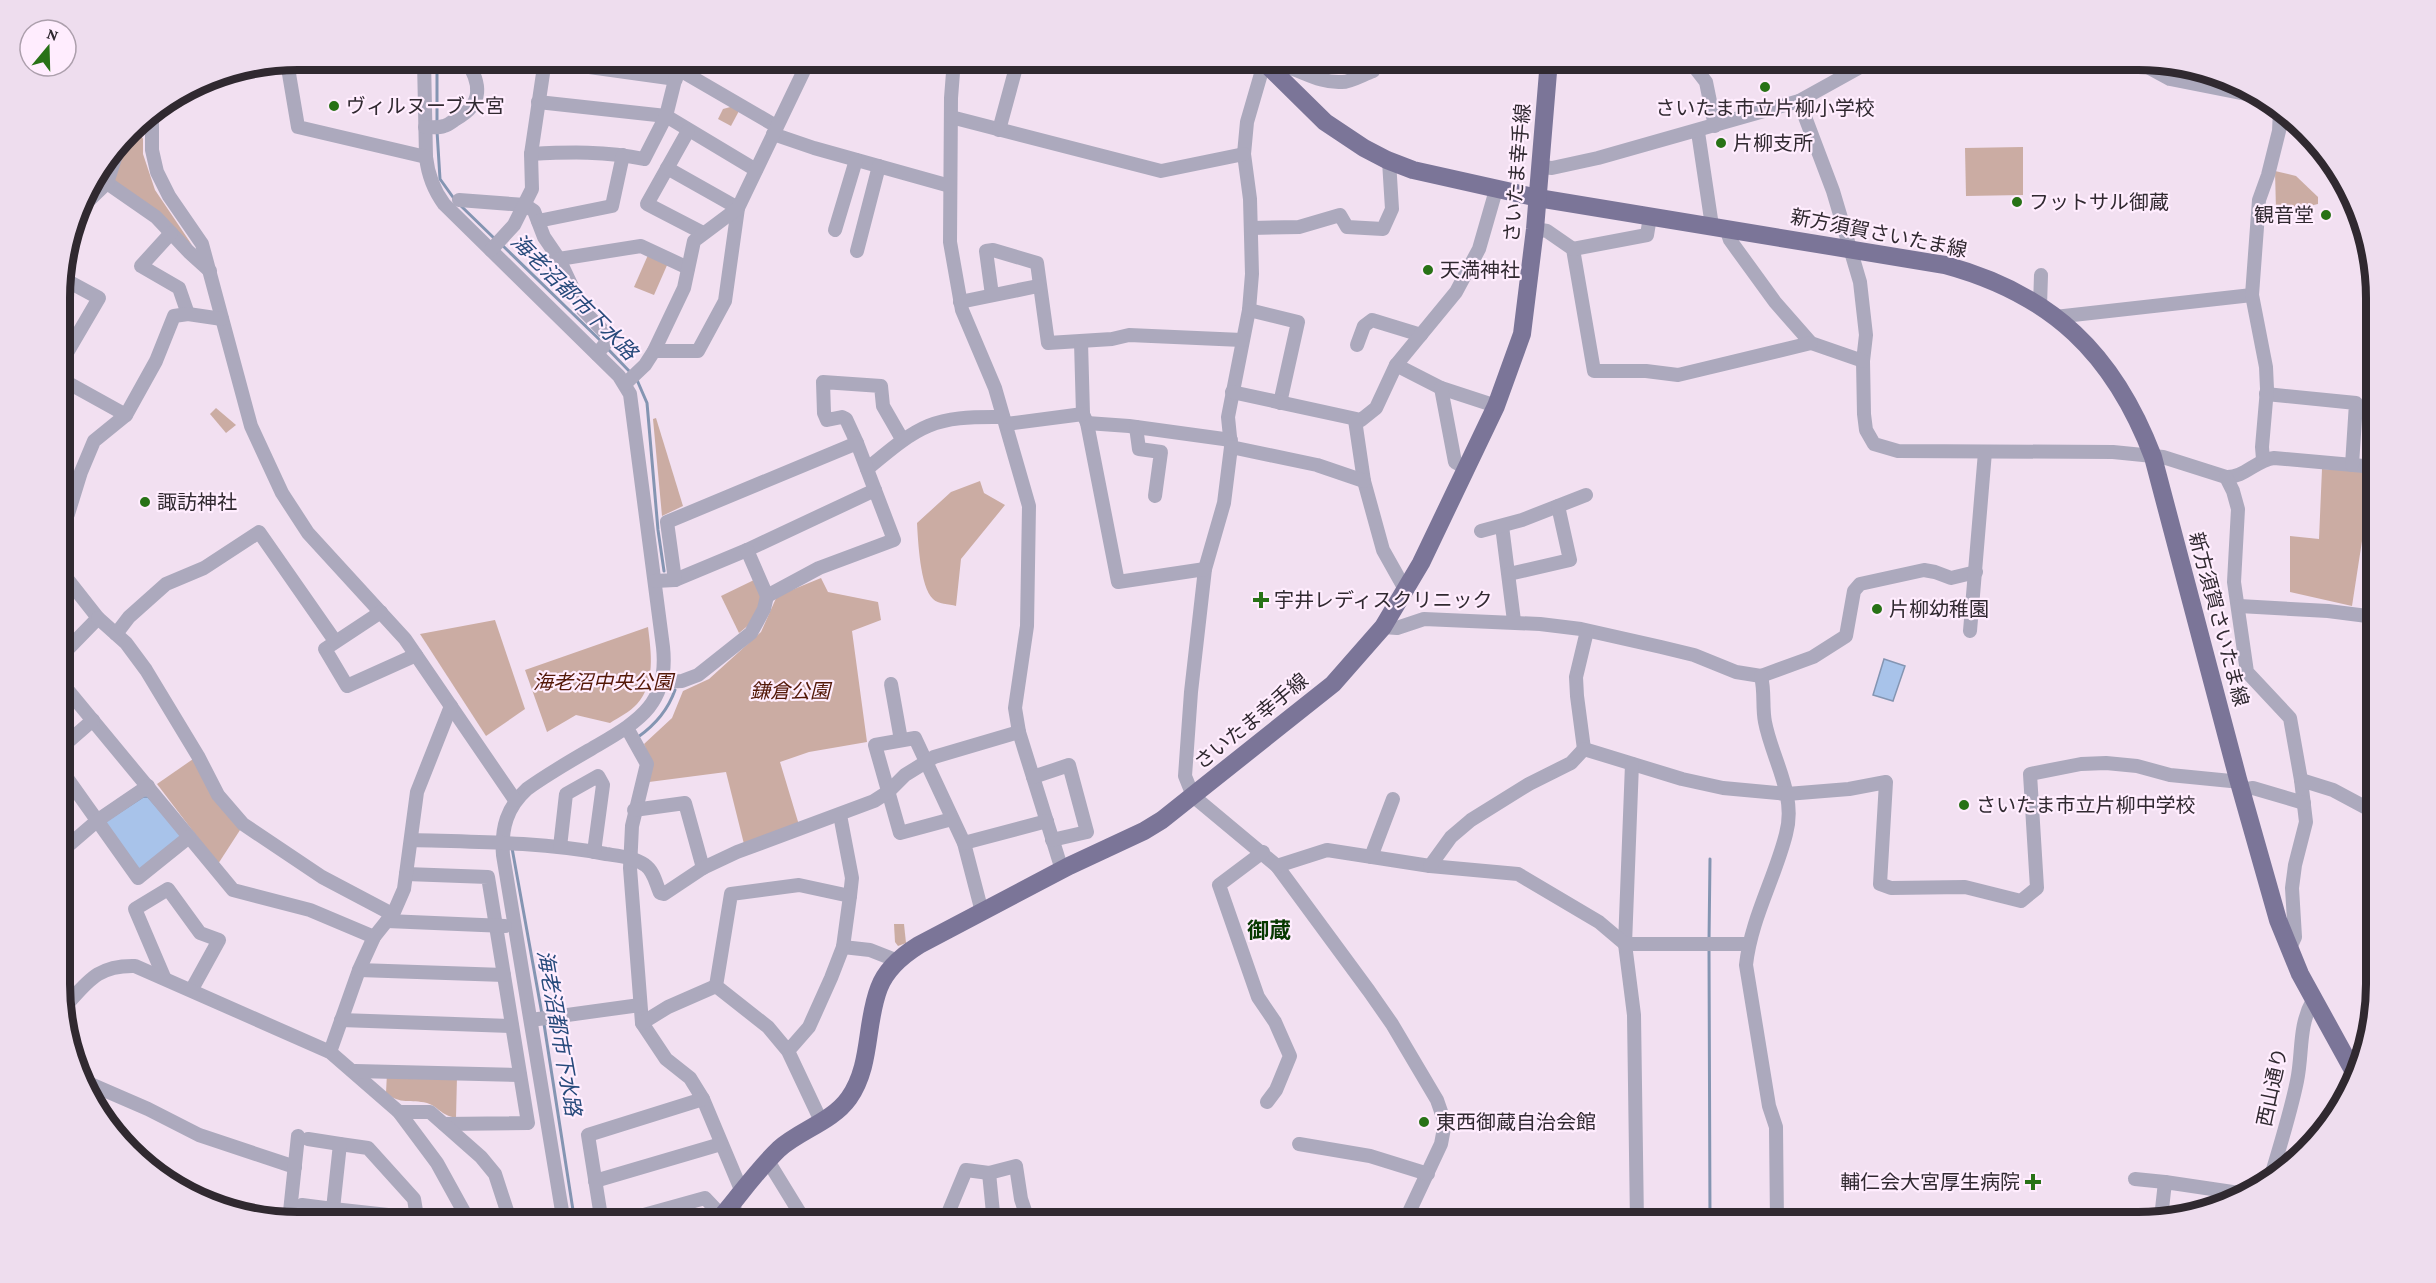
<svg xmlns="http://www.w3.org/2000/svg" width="2436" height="1283" font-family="'Crimson Pro','Noto Sans JP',serif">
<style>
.green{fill:#cbaca3}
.water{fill:#a8c3ea;stroke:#8495b2;stroke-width:1.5}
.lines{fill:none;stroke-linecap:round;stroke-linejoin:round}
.stream{stroke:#8495b2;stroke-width:3}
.minor{stroke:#aca9bd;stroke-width:14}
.major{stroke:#7b7598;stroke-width:18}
.poi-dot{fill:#287216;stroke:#ffedfe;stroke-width:2}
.labels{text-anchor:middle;stroke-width:4.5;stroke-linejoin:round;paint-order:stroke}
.poi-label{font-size:20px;fill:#302930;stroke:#ffedfe;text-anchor:start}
.street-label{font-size:20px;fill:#302930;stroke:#ffedfe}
.park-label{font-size:20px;font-style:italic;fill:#531706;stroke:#ffedfe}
.water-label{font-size:21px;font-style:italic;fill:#274a7b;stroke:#ffedfe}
.quarter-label{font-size:22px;font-weight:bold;fill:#073900;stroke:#ffedfe}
.rim{fill:none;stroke:#302930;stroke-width:8}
</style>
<rect width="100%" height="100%" fill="#f2e0f1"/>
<g class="green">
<polygon points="734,106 740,109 731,126 718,119 723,109"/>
<polygon points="133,130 139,131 143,139 143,154 155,190 192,245 114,181 126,139"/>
<polygon points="2023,147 2023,195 1966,196 1965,148"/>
<polygon points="2275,171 2296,176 2318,197 2318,204 2292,210 2276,210"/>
<polygon points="648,255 668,263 654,295 634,287"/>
<polygon points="216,408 236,425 226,433 210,414"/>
<polygon points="656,418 683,506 662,516 653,419"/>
<polygon points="2322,469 2375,472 2375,542 2362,541 2352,606 2290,592 2290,536 2319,539"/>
<path d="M980 481 984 493 1005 505 961 559 956 606C949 604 938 604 933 599 920 587 918 540 917 523L951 492Z"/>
<polygon points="821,578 828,592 878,602 881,620 852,631 867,742 809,752 780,762 799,825 744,844 726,772 649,782 651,761 644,744 672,718 683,691 709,679 761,632 777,596"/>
<polygon points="754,580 763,596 750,624 739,633 721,596"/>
<polygon points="495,620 525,709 486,736 420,634"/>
<path d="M648 627C651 652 656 683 637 704 630 712 619 717 610 723L576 715 547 732 525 670Z"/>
<polygon points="196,757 242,827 218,864 157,784"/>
<polygon points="894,924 904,924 906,943 898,946 895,942"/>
<path d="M387 1073 457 1076 456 1118C440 1115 438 1106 427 1103 411 1099 400 1105 386 1093Z"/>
</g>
<g class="water">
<polygon points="1717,60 1755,60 1756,66 1719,73"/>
<polygon points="1884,659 1905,666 1893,701 1873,695"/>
<polygon points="143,797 148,797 181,834 180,839 142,870 136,869 106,826 106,821"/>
</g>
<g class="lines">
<g class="stream">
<polyline points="437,60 437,124"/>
<polyline points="437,131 440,179 455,200"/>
<polyline points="460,205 496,240"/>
<polyline points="501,244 602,342"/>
<polyline points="606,347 631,373"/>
<polyline points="637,380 647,403 658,530 664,571"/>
<path d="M638 737C655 725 668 710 675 690"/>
<polyline points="512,848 542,1014"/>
<polyline points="1709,941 1710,859"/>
<polyline points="1709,948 1710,1223"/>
<polyline points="544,1024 575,1223"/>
</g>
<g class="minor">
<path d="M424 60 426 157C428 175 433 189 444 204L619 376 630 394 663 647C669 702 641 720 598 745 574 759 549 773 527 789 507 807 501 828 503 855L564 1223"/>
<polyline points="539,60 676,79"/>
<polyline points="954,60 951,98 950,242 962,310 995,388 1029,506 1027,626 1015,708 1019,732 1062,870"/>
<polyline points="1265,60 1247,122 1244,154 1250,199 1252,274 1249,310 1228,417 1231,447 1224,503 1205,569 1191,692 1185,776 1193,796 1277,866 1369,991 1392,1024 1437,1100 1445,1123 1441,1144 1404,1223"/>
<polyline points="1689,60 1706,82 1715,126"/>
<polyline points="2135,60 2170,79 2261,97"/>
<polyline points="287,62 298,127 426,157"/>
<path d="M1265 63C1292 62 1314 84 1342 82 1351 82 1364 74 1373 71L1375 60"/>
<polyline points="678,69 776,126"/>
<path d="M1799 101 1833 191 1860 282 1866 335 1863 361 1864 414 1866 430 1874 444 1898 451 2113 452 2163 457 2226 477C2244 478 2256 460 2274 458L2375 467"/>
<polyline points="538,102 666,116 756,170"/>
<polyline points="152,113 152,150 157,172 169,196 202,244 251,426 282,493 308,533 405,639 515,800"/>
<polyline points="951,117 1161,171 1244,154"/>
<path d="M425 127C431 127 438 128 444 126 448 125 453 121 456 119 484 104 481 83 466 60"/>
<polyline points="999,130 1018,60"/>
<polyline points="688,131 647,204 703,233"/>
<polyline points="1698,132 1712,226"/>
<polyline points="773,134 814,148 950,186"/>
<path d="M531 154C569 152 606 151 644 159L666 116 680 60"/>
<polyline points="1541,167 1552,168 1598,158 1799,101 1873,60"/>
<polyline points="107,183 156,217 189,252 210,271"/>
<polyline points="459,200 525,205 534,211 544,237 559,259 641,246 688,268"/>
<polyline points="81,208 107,183 118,149"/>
<polyline points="538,221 612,206 623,155"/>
<polyline points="1251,228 1299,227 1340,215 1347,227 1383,229 1392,209 1389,161"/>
<polyline points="1726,228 1730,240 1775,302 1811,343 1863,361"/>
<polyline points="1535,229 1547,231 1573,249 1594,371 1646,371 1678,375 1811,343"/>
<polyline points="835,230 856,160"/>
<polyline points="171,233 141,266 179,288 188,314"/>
<polyline points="1573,249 1647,235 1650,217"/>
<polyline points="491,250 514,225 532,189 531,154 545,60"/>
<polyline points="857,251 879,166"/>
<polyline points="559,259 583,310 610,338 597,354"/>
<polyline points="992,295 986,251 993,250 1037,263 1048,343 1112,339 1129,335 1242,340"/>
<polyline points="960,302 1038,286"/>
<polyline points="2040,306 2041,275"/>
<polyline points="1249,310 1298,322 1280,403"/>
<polyline points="2055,317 2252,295"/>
<polyline points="1081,342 1083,414 1087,423 1118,582 1205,569"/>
<polyline points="1357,345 1364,326 1372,320 1421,335"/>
<polyline points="654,351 698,351 725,301 738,208 667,168"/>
<polyline points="61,363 99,298 62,278"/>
<polyline points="1396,365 1441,388 1496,406"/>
<polyline points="61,379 126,415"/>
<polyline points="625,384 645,365 654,351 684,288 694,241 738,208 808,62"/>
<polyline points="1441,388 1455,462 1466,468"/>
<polyline points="1232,392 1361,420 1376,408 1396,365 1456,292 1479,249 1496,190"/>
<polyline points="2266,394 2356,403 2352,465"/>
<polyline points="1355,420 1364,481 1383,550 1406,591"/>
<polyline points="1087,423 1129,426 1231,440"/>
<polyline points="1006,424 1083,414"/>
<polyline points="1136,427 1139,449 1161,452 1155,496"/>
<polyline points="857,443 846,419 842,417 827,420 824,413 823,382 881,386 883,406 902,439"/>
<polyline points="1231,447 1317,465 1364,481"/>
<polyline points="2263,459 2262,447 2267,389 2266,367 2252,295 2259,200 2268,175 2279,131 2280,110"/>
<path d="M867 469C921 424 932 416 1003 417"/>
<polyline points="2226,477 2233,491 2238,509 2234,582 2247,672 2290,718 2301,780 2306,822 2295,865 2292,888 2295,937 2289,950"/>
<polyline points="1502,526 1514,621"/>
<polyline points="61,527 68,514 81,472 94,441 126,415 156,361 174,316 188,314 222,319"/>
<polyline points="1481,531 1522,520 1586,495"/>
<polyline points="61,571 98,618 61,656"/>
<polyline points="1509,574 1570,560 1558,506"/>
<polyline points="675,580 747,550 875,490"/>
<polyline points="655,581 675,580 667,522 857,443 894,540 819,568 767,596"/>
<polyline points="2239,606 2328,611 2375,617"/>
<polyline points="381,612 325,649 347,686 416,655"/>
<polyline points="98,618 126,643 146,670 198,756 218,795 243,824 322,877 392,914"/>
<polyline points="1383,627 1397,628 1424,619 1540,624 1581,629 1661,647 1694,655 1736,672 1761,676 1813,657 1846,636 1854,591 1860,584 1924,570 1935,572 1951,578 1976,572"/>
<polyline points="1970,631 1985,452"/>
<polyline points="116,634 129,617 166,584 204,568 259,532 335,641"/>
<path d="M1761 676C1765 692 1762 707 1765 722 1772 759 1797 795 1786 834 1775 878 1751 919 1746 965L1769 1106 1776 1127 1777 1223"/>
<polyline points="61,682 233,890 310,910 374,937"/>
<polyline points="662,682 682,681 698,675 751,633 764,609 767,596 747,550"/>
<polyline points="891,684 901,740"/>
<polyline points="627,728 647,764 632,826 630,868 642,1023 666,1059 690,1078 703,1099 742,1192"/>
<polyline points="62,747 93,720"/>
<polyline points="1584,749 1682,779 1723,788 1787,794 1849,789 1886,782 1880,884 1891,888 1965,887 2021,901 2037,888 2030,774 2081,764 2106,763 2137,766 2170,775 2231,781 2238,779"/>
<polyline points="1584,749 1577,696 1576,677 1587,631"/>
<polyline points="1632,764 1625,944 1634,1015 1637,1223"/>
<polyline points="62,771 138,878 189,837"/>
<polyline points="1033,777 1069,765 1087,832 1052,840"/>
<polyline points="2301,780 2333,790 2376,813"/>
<polyline points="2241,790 2253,788 2304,803"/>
<polyline points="634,810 685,803 703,868"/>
<polyline points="840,815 852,878 850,896"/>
<polyline points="952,819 900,833 875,745 915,738 964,843 982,912"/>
<path d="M412 840C476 842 542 842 606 854 619 856 634 857 645 865 654 871 656 884 660 893L664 894 703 868 737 852 874 801 888 792 905 775 934 757 1019 732"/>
<polyline points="964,843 1047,821"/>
<polyline points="560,847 566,794 598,776 603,785 594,852"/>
<polyline points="62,851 98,820 148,786"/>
<polyline points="1263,852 1219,885 1258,997 1275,1022 1290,1056 1276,1090 1267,1102"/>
<polyline points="1371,857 1393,799"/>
<polyline points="1277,866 1327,850 1430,866 1518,874 1599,922 1625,944 1748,944"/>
<polyline points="1430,866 1451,837 1471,820 1529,784 1571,763 1584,749"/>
<polyline points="406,874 488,877 528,1123 444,1124"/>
<polyline points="387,921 505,926"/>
<polyline points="843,947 870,950 898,961"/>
<polyline points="359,970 504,975"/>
<polyline points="164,977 135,909 168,889 200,933 219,940 192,989"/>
<path d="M62 1010C87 983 96 965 135 966L330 1052 399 1112 437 1163 464 1212 466 1223"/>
<polyline points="341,1020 512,1026"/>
<polyline points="531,1020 640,1005"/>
<polyline points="642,1023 668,1007 716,986"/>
<polyline points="788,1051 809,1027 831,978 843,947 850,896 799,885 731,894 716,986 768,1027 788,1051 821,1121"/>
<polyline points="330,1052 359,970 374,937 394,912 404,889 417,792 451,706"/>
<polyline points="355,1071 520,1075"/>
<polyline points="88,1083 148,1109 199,1135 295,1167"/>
<polyline points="399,1112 430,1112 481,1157 495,1174 511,1223"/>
<polyline points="340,1144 368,1148 414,1199 418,1223"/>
<polyline points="1299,1144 1370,1156 1428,1174"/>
<polyline points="768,1161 806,1223"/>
<polyline points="989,1173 994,1223"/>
<polyline points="2135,1179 2165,1182"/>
<polyline points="595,1181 721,1144"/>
<path d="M2269 1183C2279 1149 2290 1115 2297 1081 2303 1052 2298 1027 2313 1000"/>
<polyline points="734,1203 736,1223"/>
<polyline points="302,1205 333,1209 340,1144 308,1139"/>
<polyline points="333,1209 461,1223"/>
<polyline points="2162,1209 2165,1182 2246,1194"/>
<polyline points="289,1221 298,1136"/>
<polyline points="602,1223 588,1135 703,1099"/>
<polyline points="615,1223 705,1198 722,1216"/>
<polyline points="944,1223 966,1170 989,1173 1016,1166 1021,1199 1029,1223"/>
</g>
<g class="major">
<path d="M1262 60 1325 122 1364 148 1387 160 1413 170 1538 198 1945 265C2052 294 2114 354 2153 457L2238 779 2278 920 2300 974 2355 1074"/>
<path d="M716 1223C737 1199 756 1171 779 1149 800 1130 832 1122 849 1098 872 1065 865 1024 879 988 886 969 903 955 919 945L1069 866 1144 831 1162 820 1333 684 1383 627 1421 563 1496 406 1522 334 1535 229 1549 60"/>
</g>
</g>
<g class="poi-dot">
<circle cx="1765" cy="87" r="6"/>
<circle cx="334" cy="106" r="6"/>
<circle cx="1721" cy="143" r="6"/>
<circle cx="2017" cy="202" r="6"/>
<circle cx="2326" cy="215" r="6"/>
<circle cx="1428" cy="270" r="6"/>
<circle cx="145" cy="502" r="6"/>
<path d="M1258 591h6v6h6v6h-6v6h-6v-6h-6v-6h6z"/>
<circle cx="1877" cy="609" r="6"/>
<circle cx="1964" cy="805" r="6"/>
<circle cx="1424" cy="1122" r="6"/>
<path d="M2030 1173h6v6h6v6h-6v6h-6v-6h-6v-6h6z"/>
</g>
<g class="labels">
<g class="poi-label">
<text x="346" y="113">ヴィルヌーブ大宮</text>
<text x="1765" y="115" text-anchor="middle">さいたま市立片柳小学校</text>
<text x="1733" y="150">片柳支所</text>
<text x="2029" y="209">フットサル御蔵</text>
<text x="2314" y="222" text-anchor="end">観音堂</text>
<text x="1440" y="277">天満神社</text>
<text x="157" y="509">諏訪神社</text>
<text x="1274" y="607">宇井レディスクリニック</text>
<text x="1889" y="616">片柳幼稚園</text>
<text x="1976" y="812">さいたま市立片柳中学校</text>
<text x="1436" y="1129">東西御蔵自治会館</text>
<text x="2020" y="1189" text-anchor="end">輔仁会大宮厚生病院</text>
</g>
<g class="street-label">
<text transform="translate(1517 173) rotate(-85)" y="7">さいたま幸手線</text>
<text transform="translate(1879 233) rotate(11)" y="7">新方須賀さいたま線</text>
<text transform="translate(2219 619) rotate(75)" y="7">新方須賀さいたま線</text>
<text transform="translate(1251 721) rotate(-39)" y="7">さいたま幸手線</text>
<text transform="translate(2272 1087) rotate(-78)" y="7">西山通り</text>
</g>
<g class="park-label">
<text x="603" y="689">海老沼中央公園</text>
<text x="790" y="698">鎌倉公園</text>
</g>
<g class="water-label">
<text transform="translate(574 297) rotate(45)" y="7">海老沼都市下水路</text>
<text transform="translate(559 1033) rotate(80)" y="7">海老沼都市下水路</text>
</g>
<g class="quarter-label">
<text x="1269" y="938">御蔵</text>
</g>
</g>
<path d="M0 0H2436V1283H0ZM298 70H2138A228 228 0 0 1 2366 298V984A228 228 0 0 1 2138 1212H298A228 228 0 0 1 70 984V298A228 228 0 0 1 298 70Z" fill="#ede" fill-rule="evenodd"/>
<path class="rim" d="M298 70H2138A228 228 0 0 1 2366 298V984A228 228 0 0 1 2138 1212H298A228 228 0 0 1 70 984V298A228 228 0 0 1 298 70Z"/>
<g transform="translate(48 48) rotate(19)"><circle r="28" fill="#ffedfe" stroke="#ac9fac" stroke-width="1.5"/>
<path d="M0-4.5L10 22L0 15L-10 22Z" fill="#287216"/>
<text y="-9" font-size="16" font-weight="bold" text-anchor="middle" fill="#302930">N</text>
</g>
</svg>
